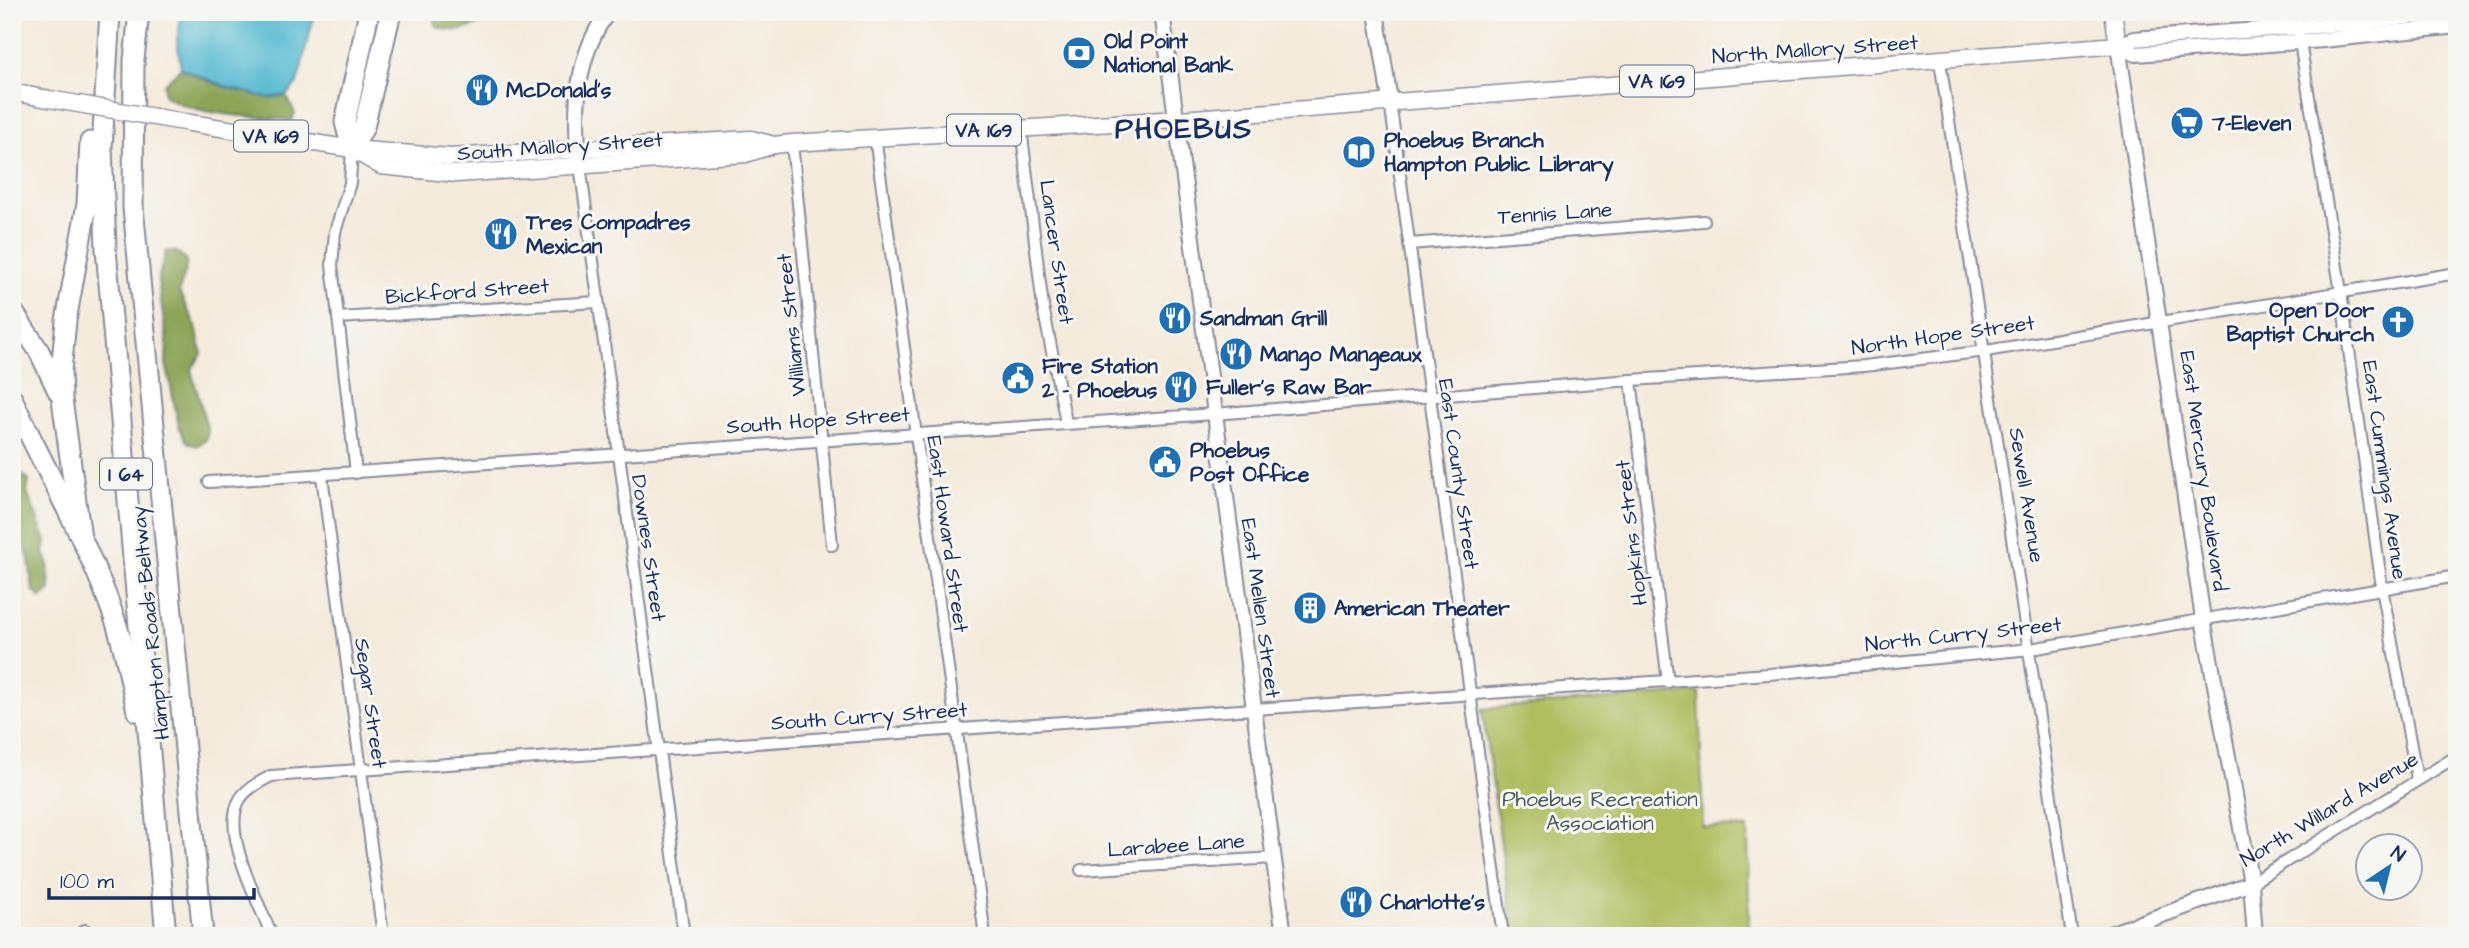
<svg xmlns="http://www.w3.org/2000/svg" width="2469" height="948" font-family="'Architects Daughter',sans-serif">
<style>
.green{fill:#afbd5f;stroke:#65765e;stroke-width:2}
.forest{fill:#8ba456;stroke:#536a5a;stroke-width:2}
.water{fill:#50b7cf;stroke:#367396;stroke-width:2}
.lines{fill:none;stroke-linecap:round;stroke-linejoin:round}
.street-casing{stroke:#888c9c;stroke-width:14}
.secondary-casing{stroke:#888c9c;stroke-width:18}
.primary-casing{stroke:#888c9c;stroke-width:19}
.highway-casing{stroke:#888c9c;stroke-width:23}
.street{stroke:#fff;stroke-width:10}
.secondary{stroke:#fff;stroke-width:14}
.primary{stroke:#fff;stroke-width:16}
.highway{stroke:#fff;stroke-width:19}
.primary-bridge-casing{stroke:#888c9c;stroke-width:19;stroke-linecap:butt}
.primary-bridge{stroke:#fff;stroke-width:16}
.labels{text-anchor:middle;stroke-width:6;stroke-linejoin:round;paint-order:stroke}
.shield{fill:#f6f6f2;stroke:#5d6b8a;stroke-width:2}
.shield-label{font-size:19px;font-weight:bold;fill:#1b2f5e}
.poi-label{font-size:21px;font-weight:bold;fill:#1b2f5e;stroke:#f6f6f2;text-anchor:start}
.street-label{font-size:21px;fill:#1b2f5e;stroke:#f6f6f2}
.park-label{font-size:21px;fill:#475a5e;stroke:#f6f6f2}
.district-label{font-size:28px;font-weight:bold;letter-spacing:2px;fill:#1b2f5e;stroke:#f6f6f2}
</style>
<rect width="100%" height="100%" fill="#f6f6f2"/>
<filter id="ink" filterUnits="userSpaceOnUse"><feTurbulence type="fractalNoise" baseFrequency=".0143" numOctaves="2"/><feDisplacementMap in="SourceGraphic" scale="14" xChannelSelector="R" yChannelSelector="G"/><feConvolveMatrix kernelMatrix="1 2 1 2 8 2 1 2 1" color-interpolation-filters="sRGB"/></filter>
<filter id="wash" filterUnits="userSpaceOnUse"><feTurbulence type="fractalNoise" baseFrequency=".00686" numOctaves="4" result="noise"/><feDisplacementMap in="SourceGraphic" scale="28" xChannelSelector="R" yChannelSelector="G"/><feGaussianBlur stdDeviation="1.57" result="paint"/><feColorMatrix in="noise" values="0 0 0 0 0 0 0 0 0 0 0 0 0 0 0 0 0 1.4 0 .05"/><feComposite in="paint" operator="in"/></filter>
<g filter="url(#wash)">
<rect width="100%" height="100%" fill="#f4eadb"/>
<polygon class="green" points="1699,692 1703,827 1748,828 1749,936 1514,936 1482,709"/>
<g class="forest">
<path d="M434 12H500C478 25 461 37 436 26Z"/>
<path d="M181 68C205 83 258 100 286 95L295 113 292 120C257 117 192 116 164 95V84Z"/>
<polygon points="166,251 175,251 186,259 186,269 179,292 196,326 202,354 191,370 208,430 206,440 196,446 187,442 179,427 166,363 167,343 158,280"/>
<polygon points="12,467 29,480 27,492 46,541 44,553 48,563 50,590 41,598 33,590 29,559 12,509"/>
</g>
<polygon class="water" points="182,12 315,12 297,84 286,95 269,98 229,88 181,68 177,40"/>
</g>
<g filter="url(#ink)">
<g class="lines">
<defs>
<g id="street">
<polyline points="2295,12 2341,292 2382,588 2417,779"/>
<polyline points="1940,61 2072,936"/>
<polyline points="1390,101 1503,936"/>
<polyline points="1021,128 1043,307 1066,422"/>
<polyline points="875,137 985,936"/>
<polyline points="792,143 832,545"/>
<polyline points="352,149 350,183 335,232 332,265 356,473"/>
<polyline points="580,165 684,936"/>
<polyline points="1409,244 1704,221"/>
<polyline points="338,318 598,302"/>
<polyline points="1631,380 1668,682"/>
<polyline points="322,476 383,936"/>
<polyline points="209,482 1214,414 1631,380 1864,366 1986,351 2457,273"/>
<polyline points="1081,870 1274,858"/>
<polyline points="2251,883 2457,756"/>
<polyline points="80,936 85,930"/>
<path d="M272 936C259 902 220 833 240 799 247 788 260 782 271 776L1769 674 2031 649 2457 576"/>
</g>
<g id="secondary">
<polyline points="1162,12 1284,936"/>
<polyline points="1376,12 1390,101"/>
<polyline points="2118,45 2203,619 2251,883 2255,936"/>
<polyline points="2118,45 2136,54 2323,40 2457,26"/>
<polyline points="2118,45 2134,39 2356,23 2447,12"/>
<path d="M579 158C574 106 576 56 608 12"/>
<polyline points="2104,936 2251,883"/>
</g>
<g id="primary">
<polyline points="12,92 43,98"/>
<polyline points="190,123 352,149 450,157 751,139 774,145"/>
<polyline points="352,149 381,166 457,174 746,154 774,145 792,143 1194,118 2118,45 2113,12"/>
</g>
<g id="highway">
<polyline points="110,12 102,148 106,249 166,936"/>
<polyline points="139,12 134,60 133,207 203,936"/>
<polyline points="352,149 364,127 391,12"/>
<polyline points="352,149 345,122 369,12"/>
<polyline points="12,310 39,351 58,391"/>
<path d="M12 398C45 471 88 541 114 617 125 647 130 679 137 711"/>
<polyline points="81,538 62,399 61,371 66,321 87,204 90,142"/>
</g>
</defs>
<use href="#street" class="street-casing"/>
<use href="#secondary" class="secondary-casing"/>
<use href="#primary" class="primary-casing"/>
<use href="#highway" class="highway-casing"/>
<use href="#street" class="street"/>
<use href="#secondary" class="secondary"/>
<use href="#primary" class="primary"/>
<use href="#highway" class="highway"/>
<defs>
<polyline id="primary-bridge" points="43,98 190,123"/>
</defs>
<use href="#primary-bridge" class="primary-bridge-casing"/>
<use href="#primary-bridge" class="primary-bridge"/>
</g>
</g>
<defs>
<symbol id="bank-disc" viewBox="-11 -11 22 22"><circle r="9.5" fill="#1f6fb2" stroke="#f6f6f2"/><path d="M-6-4H6V4H-6ZM0-2.3a2.3 2.3 0 1 0 0 4.6a2.3 2.3 0 1 0 0-4.6Z" fill="#fff"/></symbol>
<symbol id="restaurant-disc" viewBox="-11 -11 22 22"><circle r="9.5" fill="#1f6fb2" stroke="#f6f6f2"/><path d="M-5-6h1v4h1v-4h1v4h1v-4h1v5L-1.5 .5V6h-2V.5L-5-1ZM5-6V6H3V1.5H1.5Q1.5-4 5-6Z" fill="#fff"/></symbol>
<symbol id="supermarket-disc" viewBox="-11 -11 22 22"><circle r="9.5" fill="#1f6fb2" stroke="#f6f6f2"/><path d="M-6-5.5h2.5l.6 2H6L4.5 2H-2.5L-4.4-4H-6ZM-1.5 3.2a1.3 1.3 0 1 0 .1 0ZM3 3.2a1.3 1.3 0 1 0 .1 0Z" fill="#fff"/></symbol>
<symbol id="library-disc" viewBox="-11 -11 22 22"><circle r="9.5" fill="#1f6fb2" stroke="#f6f6f2"/><path d="M-6-4Q-3-5.5-.7-3.5V5Q-3 3-6 4ZM6-4Q3-5.5 .7-3.5V5Q3 3 6 4Z" fill="#fff"/></symbol>
<symbol id="church-disc" viewBox="-11 -11 22 22"><circle r="9.5" fill="#1f6fb2" stroke="#f6f6f2"/><path d="M-1.2-6h2.4v3.5h3.3v2.4h-3.3V6h-2.4V-.1h-3.3v-2.4h3.3Z" fill="#fff"/></symbol>
<symbol id="civic-disc" viewBox="-11 -11 22 22"><circle r="9.5" fill="#1f6fb2" stroke="#f6f6f2"/><path d="M-.6-6.5H3V-4.5H.6V-3L4-1V1h2V6H-6V1h2V-1L-.6-3ZM-1.2 2.5V6h2.4V2.5Z" fill="#fff"/></symbol>
<symbol id="building-disc" viewBox="-11 -11 22 22"><circle r="9.5" fill="#1f6fb2" stroke="#f6f6f2"/><path d="M-4-6H4V6H1V3H-1V6H-4ZM-2.5-4.3h1.7v1.8h-1.7ZM.8-4.3h1.7v1.8H.8ZM-2.5-1h1.7V.8h-1.7ZM.8-1h1.7V.8H.8Z" fill="#fff"/></symbol>
</defs>
<g fill-rule="evenodd">
<use href="#bank-disc" x="1060" y="34" width="38" height="38"/>
<use href="#restaurant-disc" x="463" y="71" width="38" height="38"/>
<use href="#supermarket-disc" x="2168" y="104" width="38" height="38"/>
<use href="#library-disc" x="1340" y="133" width="38" height="38"/>
<use href="#restaurant-disc" x="482" y="215" width="38" height="38"/>
<use href="#restaurant-disc" x="1156" y="299" width="38" height="38"/>
<use href="#church-disc" x="2379" y="303" width="38" height="38"/>
<use href="#restaurant-disc" x="1217" y="335" width="38" height="38"/>
<use href="#civic-disc" x="999" y="359" width="38" height="38"/>
<use href="#restaurant-disc" x="1162" y="368" width="38" height="38"/>
<use href="#civic-disc" x="1146" y="443" width="38" height="38"/>
<use href="#building-disc" x="1291" y="589" width="38" height="38"/>
<use href="#restaurant-disc" x="1337" y="883" width="38" height="38"/>
</g>
<g class="labels">
<g class="shield">
<rect x="1620" y="65.5" width="74" height="31" rx="5"/>
<rect x="947" y="114.5" width="74" height="31" rx="5"/>
<rect x="234" y="120.5" width="74" height="31" rx="5"/>
<rect x="100" y="458.5" width="52" height="31" rx="5"/>
</g>
<g class="shield-label">
<text x="1657" y="88">VA 169</text>
<text x="984" y="137">VA 169</text>
<text x="271" y="143">VA 169</text>
<text x="126" y="481">I 64</text>
</g>
<g class="poi-label">
<text x="1104" y="48">Old Point<tspan x="1104" dy="24">National Bank</tspan></text>
<text x="506" y="97">McDonald's</text>
<text x="2212" y="130">7-Eleven</text>
<text x="1384" y="147">Phoebus Branch<tspan x="1384" dy="24">Hampton Public Library</tspan></text>
<text x="526" y="229">Tres Compadres<tspan x="526" dy="24">Mexican</tspan></text>
<text x="2374" y="317" text-anchor="end">Open Door<tspan x="2374" dy="24">Baptist Church</tspan></text>
<text x="1200" y="325">Sandman Grill</text>
<text x="1260" y="361">Mango Mangeaux</text>
<text x="1042" y="373">Fire Station<tspan x="1042" dy="24">2 - Phoebus</tspan></text>
<text x="1206" y="394">Fuller's Raw Bar</text>
<text x="1190" y="457">Phoebus<tspan x="1190" dy="24">Post Office</tspan></text>
<text x="1334" y="615">American Theater</text>
<text x="1380" y="909">Charlotte's</text>
</g>
<g class="street-label">
<text transform="translate(1815 49) rotate(-4)" y="7">North Mallory Street</text>
<text transform="translate(560 146) rotate(-4)" y="7">South Mallory Street</text>
<text transform="translate(1555 213) rotate(-4)" y="7">Tennis Lane</text>
<text transform="translate(1057 252) rotate(82)" y="7">Lancer Street</text>
<text transform="translate(467 291) rotate(-4)" y="7">Bickford Street</text>
<text transform="translate(791 325) rotate(-96)" y="7">Williams Street</text>
<text transform="translate(1943 335) rotate(-8)" y="7">North Hope Street</text>
<text transform="translate(818 420) rotate(-4)" y="7">South Hope Street</text>
<text transform="translate(2385 470) rotate(82)" y="7">East Cummings Avenue</text>
<text transform="translate(2204 471) rotate(82)" y="7">East Mercury Boulevard</text>
<text transform="translate(1459 474) rotate(82)" y="7">East County Street</text>
<text transform="translate(2027 495) rotate(81)" y="7">Sewell Avenue</text>
<text transform="translate(1631 533) rotate(-97)" y="7">Hopkins Street</text>
<text transform="translate(948 534) rotate(82)" y="7">East Howard Street</text>
<text transform="translate(649 548) rotate(82)" y="7">Downes Street</text>
<text transform="translate(1261 608) rotate(82)" y="7">East Mellen Street</text>
<text transform="translate(150 623) rotate(-96)" y="7">Hampton Roads Beltway</text>
<text transform="translate(1963 634) rotate(-6)" y="7">North Curry Street</text>
<text transform="translate(371 703) rotate(82)" y="7">Segar Street</text>
<text transform="translate(869 716) rotate(-4)" y="7">South Curry Street</text>
<text transform="translate(2329 809) rotate(-31)" y="7">North Willard Avenue</text>
<text transform="translate(1176 845) rotate(-4)" y="7">Larabee Lane</text>
</g>
<g class="park-label">
<text x="1600" y="806">Phoebus Recreation<tspan x="1600" dy="24">Association</tspan></text>
</g>
<g class="district-label">
<text x="1184" y="138">PHOEBUS</text>
</g>
</g>
<rect width="2469" height="948" fill="none" stroke="#f6f6f2" stroke-width="42"/>
<g transform="translate(2389 867) rotate(35)"><circle r="33" fill="#f6f6f2" stroke="#9ea6b7" stroke-width="2"/>
<path d="M0-5L12 26L0 18L-12 26Z" fill="#1f6fb2"/>
<text y="-10" font-size="19" font-weight="bold" text-anchor="middle" fill="#1b2f5e">N</text>
</g>
<path d="M49 888v10h205v-10" fill="none" stroke="#1b2f5e" stroke-width="3.5"/>
<text x="60" y="888" font-size="21" fill="#1b2f5e" stroke="#f6f6f2" stroke-width="5" paint-order="stroke">100 m</text>
</svg>
